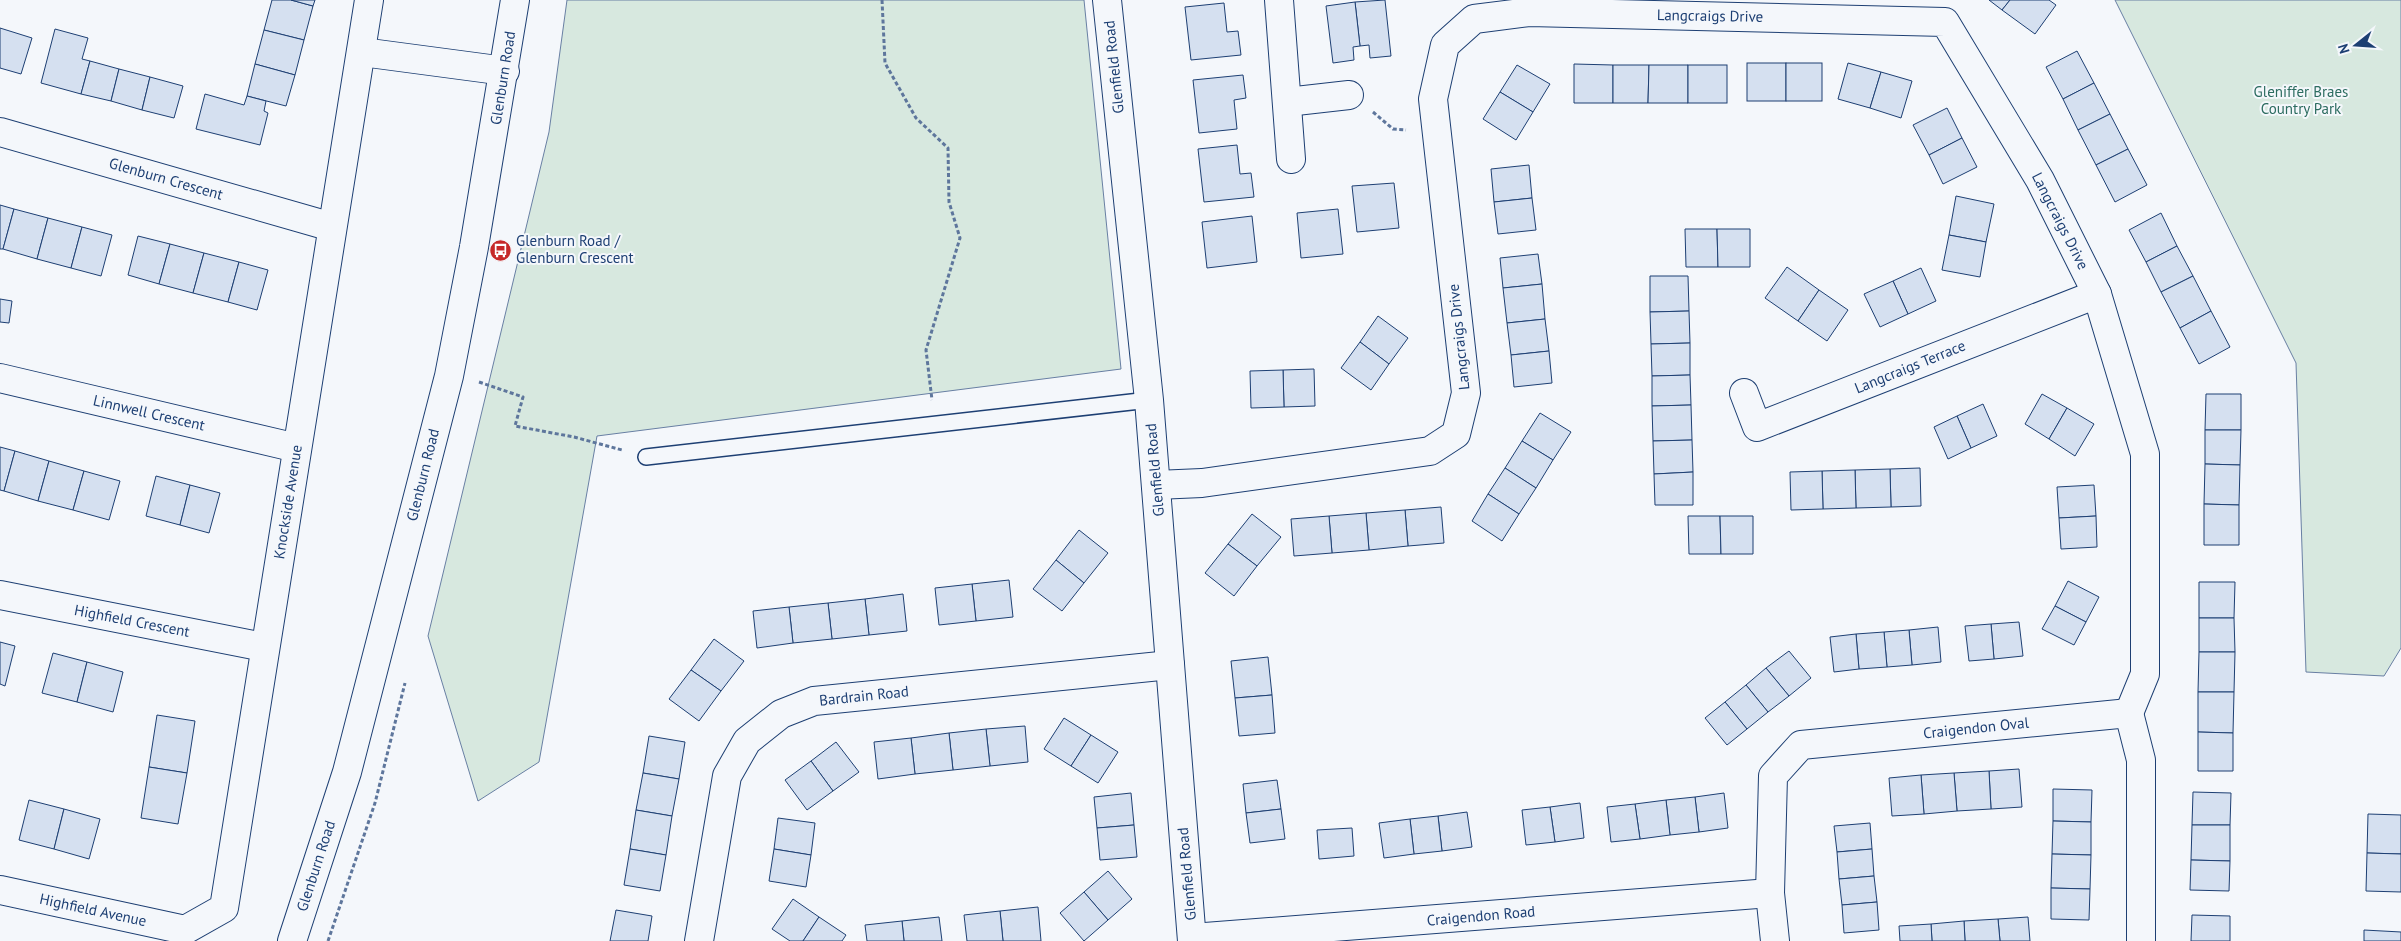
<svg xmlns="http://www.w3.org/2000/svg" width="2401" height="941" font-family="'PT Sans',sans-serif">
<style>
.green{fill:#d7e8df;stroke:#687fa3}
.building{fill:#d5e0f0;stroke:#1d3f73}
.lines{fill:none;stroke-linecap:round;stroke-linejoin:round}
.service-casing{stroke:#1d3f73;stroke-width:18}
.minor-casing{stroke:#1d3f73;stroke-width:30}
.tertiary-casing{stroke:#1d3f73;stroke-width:30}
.path{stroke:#5e769c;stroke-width:3;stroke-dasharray:4 2.5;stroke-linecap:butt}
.service{stroke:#f4f7fb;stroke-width:15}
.minor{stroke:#f4f7fb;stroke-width:28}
.tertiary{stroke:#f4f7fb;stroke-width:28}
.labels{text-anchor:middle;stroke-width:4;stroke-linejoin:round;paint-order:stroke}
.street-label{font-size:15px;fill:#1d3f73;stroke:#f4f7fb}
.park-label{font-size:15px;fill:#2c6c60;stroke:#f4f7fb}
.poi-label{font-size:15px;fill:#1d3f73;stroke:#f4f7fb;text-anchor:start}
</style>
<rect width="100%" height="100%" fill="#f4f7fb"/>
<g class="green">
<polygon points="567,0 1084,0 1121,369 597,436 539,762 478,801 428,636 549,132"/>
<polygon points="2115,0 2401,0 2401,648 2384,676 2306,672 2296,363"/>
</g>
<g class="building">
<polygon points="272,0 291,0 313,6 304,40 264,30"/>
<polygon points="291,0 315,0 313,6"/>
<polygon points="1385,0 1391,56 1370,58 1369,45 1360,46 1355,2"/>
<polygon points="1989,0 2010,0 2002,10"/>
<polygon points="2010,0 2049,0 2056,5 2035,34 2002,10"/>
<polygon points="1355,2 1360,46 1353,47 1354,60 1333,63 1326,6"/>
<polygon points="1224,3 1227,32 1238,31 1241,55 1191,60 1185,7"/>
<polygon points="0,28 32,38 21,74 0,68"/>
<polygon points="55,29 88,38 82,59 90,61 81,94 41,83"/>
<polygon points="264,30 304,40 295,75 255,64"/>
<polygon points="2077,51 2094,83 2063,99 2046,67"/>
<polygon points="90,61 119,69 111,101 81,94"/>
<rect x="1747" y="63" width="39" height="38"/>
<rect x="1786" y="63" width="36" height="38"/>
<polygon points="1848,63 1881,72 1870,108 1838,99"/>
<polygon points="255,64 295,75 286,106 247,96"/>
<polygon points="1574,64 1613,65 1613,103 1574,103"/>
<polygon points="1517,65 1550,84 1533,112 1500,92"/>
<polygon points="1613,65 1649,65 1648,103 1613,103"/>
<polygon points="1649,65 1688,65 1688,103 1648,103"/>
<rect x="1688" y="65" width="39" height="38"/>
<polygon points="119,69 150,77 142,110 111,101"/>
<polygon points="1881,72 1912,81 1901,118 1870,108"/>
<polygon points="1243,75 1246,98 1234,100 1237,129 1199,133 1193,80"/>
<polygon points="150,77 183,86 174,118 142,110"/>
<polygon points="2094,83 2110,114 2078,130 2063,99"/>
<polygon points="1500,92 1533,112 1516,140 1483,119"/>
<polygon points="205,94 244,105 247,96 266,101 264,111 268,113 260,145 196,129"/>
<polygon points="1947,108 1962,138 1929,155 1913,125"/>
<polygon points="2110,114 2128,149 2096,165 2078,130"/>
<polygon points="1962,138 1977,167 1943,184 1929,155"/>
<polygon points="1237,145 1240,174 1251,173 1254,197 1204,202 1198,149"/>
<polygon points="2128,149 2147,185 2115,202 2096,165"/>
<polygon points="1529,165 1532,198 1494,202 1491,169"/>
<polygon points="1394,183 1399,228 1357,232 1352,186"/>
<polygon points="1956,196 1994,204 1986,242 1949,235"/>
<polygon points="1532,198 1536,230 1498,234 1494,202"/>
<polygon points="0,205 14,209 3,249 0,249"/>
<polygon points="14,209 48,218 37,259 3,249"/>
<polygon points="1338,209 1343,254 1301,258 1297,213"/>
<polygon points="2161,213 2177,246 2146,262 2129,230"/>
<polygon points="1252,216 1257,262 1207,268 1202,222"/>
<polygon points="48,218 82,227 71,268 37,259"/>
<polygon points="82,227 112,235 101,276 71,268"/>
<polygon points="1685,229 1717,229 1718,267 1686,267"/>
<polygon points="1717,229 1750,229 1750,267 1718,267"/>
<polygon points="1949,235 1986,242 1980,277 1942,270"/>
<polygon points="138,236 170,244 159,284 128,275"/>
<polygon points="170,244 204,253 193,293 159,284"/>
<polygon points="2177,246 2193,276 2161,292 2146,262"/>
<polygon points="204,253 239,262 228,302 193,293"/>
<polygon points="1538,254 1542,284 1503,288 1500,258"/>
<polygon points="239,262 268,270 257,310 228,302"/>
<polygon points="1787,267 1819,290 1798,321 1765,298"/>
<polygon points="1921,268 1936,301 1908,314 1893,281"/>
<polygon points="1650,276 1688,276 1689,311 1650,312"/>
<polygon points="2193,276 2211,311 2180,328 2161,292"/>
<polygon points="1893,281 1908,314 1880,327 1864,294"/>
<polygon points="1542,284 1545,319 1507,323 1503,288"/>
<polygon points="1819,290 1848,310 1827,341 1798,321"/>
<polygon points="0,299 12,301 9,323 0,322"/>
<polygon points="1689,311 1690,343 1651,344 1650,312"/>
<polygon points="2211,311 2230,347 2199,364 2180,328"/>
<polygon points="1378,316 1408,338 1389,364 1360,342"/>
<polygon points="1545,319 1549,351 1511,355 1507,323"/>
<polygon points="1360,342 1389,364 1371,390 1341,368"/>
<polygon points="1690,343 1690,375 1652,376 1651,344"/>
<polygon points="1549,351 1552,383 1514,387 1511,355"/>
<polygon points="1314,369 1315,406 1284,407 1283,370"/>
<polygon points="1283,370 1284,407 1251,408 1250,371"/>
<polygon points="1690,375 1691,405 1652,406 1652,376"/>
<polygon points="2042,394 2067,408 2049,439 2025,424"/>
<polygon points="2206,394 2241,394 2241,430 2205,430"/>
<polygon points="1983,404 1997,436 1971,448 1957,416"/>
<polygon points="1691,405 1692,440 1653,441 1652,406"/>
<polygon points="2067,408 2094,424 2075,456 2049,439"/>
<polygon points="1540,413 1571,432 1553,460 1522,441"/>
<polygon points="1957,416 1971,448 1948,459 1934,427"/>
<polygon points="2205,430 2241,430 2240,465 2205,464"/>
<polygon points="1692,440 1693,472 1654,474 1653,441"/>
<polygon points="1522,441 1553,460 1536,488 1505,468"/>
<polygon points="0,447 15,451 4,491 0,490"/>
<polygon points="15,451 49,461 38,501 4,491"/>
<polygon points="49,461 84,471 73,510 38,501"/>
<polygon points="2205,464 2240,465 2239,505 2204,504"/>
<polygon points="1505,468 1536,488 1519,514 1488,494"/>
<polygon points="1920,468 1921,506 1891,507 1890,469"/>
<polygon points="1890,469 1891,507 1856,508 1855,470"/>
<polygon points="1855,470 1856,508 1823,509 1822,471"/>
<polygon points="84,471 120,481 109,520 73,510"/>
<polygon points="1822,471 1823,509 1791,510 1790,472"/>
<polygon points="1693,472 1693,505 1655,505 1654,474"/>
<polygon points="156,476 190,485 180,525 146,516"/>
<polygon points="190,485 220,493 209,533 180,525"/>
<polygon points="2094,485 2096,516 2059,518 2057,487"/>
<polygon points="1488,494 1519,514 1502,541 1472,521"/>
<polygon points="2204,504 2239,505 2239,545 2204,545"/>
<polygon points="1441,507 1444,543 1408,546 1405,510"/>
<polygon points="1405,510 1408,546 1369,550 1366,513"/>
<polygon points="1366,513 1369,550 1332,553 1329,516"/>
<polygon points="1252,514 1281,537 1257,566 1228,544"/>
<polygon points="1329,516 1332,553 1294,556 1291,519"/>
<polygon points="1688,516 1720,516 1721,554 1689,554"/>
<polygon points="1720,516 1753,516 1753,554 1721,554"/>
<polygon points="2096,516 2097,547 2061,549 2059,518"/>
<polygon points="1079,530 1108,553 1084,583 1056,560"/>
<polygon points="1228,544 1257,566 1234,596 1205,573"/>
<polygon points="1056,560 1084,583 1062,611 1033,589"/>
<polygon points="1009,580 1013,617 976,621 972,584"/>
<polygon points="2068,581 2099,597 2086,622 2055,606"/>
<polygon points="2199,582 2235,582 2234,618 2199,618"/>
<polygon points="972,584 976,621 939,625 935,588"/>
<polygon points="903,594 907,631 869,635 865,599"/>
<polygon points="865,599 869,635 832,639 828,603"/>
<polygon points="828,603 832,639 793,643 789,607"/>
<polygon points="2055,606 2086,622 2074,645 2042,629"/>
<polygon points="789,607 793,643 757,648 753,611"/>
<polygon points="2199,618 2234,618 2235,652 2199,652"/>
<polygon points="2019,622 2023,656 1994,659 1991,624"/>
<polygon points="1991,624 1994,659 1969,661 1965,626"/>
<polygon points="1938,627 1941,662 1912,665 1909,630"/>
<polygon points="1909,630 1912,665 1887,667 1884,632"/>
<polygon points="1884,632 1887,667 1859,669 1856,634"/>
<polygon points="1856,634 1859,669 1834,672 1830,637"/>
<polygon points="714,639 744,661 721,691 691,670"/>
<polygon points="0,642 15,646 5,686 0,684"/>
<polygon points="1789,651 1811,678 1789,696 1766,668"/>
<polygon points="2199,652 2235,652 2234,692 2198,692"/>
<polygon points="53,653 87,662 77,702 42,693"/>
<polygon points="1268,657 1272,695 1235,698 1231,661"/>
<polygon points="87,662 123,672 113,712 77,702"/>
<polygon points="1766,668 1789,696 1768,712 1746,685"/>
<polygon points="691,670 721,691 699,721 669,699"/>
<polygon points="1746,685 1768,712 1747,729 1725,702"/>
<polygon points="2198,692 2234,692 2233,733 2198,732"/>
<polygon points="1272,695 1275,733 1239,736 1235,698"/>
<polygon points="1725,702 1747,729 1727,745 1705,718"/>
<polygon points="157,715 195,721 187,773 149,767"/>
<polygon points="1064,718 1091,735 1071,766 1044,749"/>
<polygon points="1025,726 1028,762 990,766 986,729"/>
<polygon points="986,729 990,766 953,770 949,733"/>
<polygon points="2198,732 2233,733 2233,771 2198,771"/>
<polygon points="949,733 953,770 915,774 911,738"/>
<polygon points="1091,735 1118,752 1098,783 1071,766"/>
<polygon points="649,736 685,742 679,779 643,773"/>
<polygon points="911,738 915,774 878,779 874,742"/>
<polygon points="836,742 859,772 833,791 811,761"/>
<polygon points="811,761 833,791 807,810 785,780"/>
<polygon points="149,767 187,773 178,824 141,818"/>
<polygon points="2019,769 2022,807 1991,809 1989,771"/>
<polygon points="1989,771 1991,809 1957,811 1954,773"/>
<polygon points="643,773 679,779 672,816 636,810"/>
<polygon points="1954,773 1957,811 1924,814 1921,775"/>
<polygon points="1921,775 1924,814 1892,816 1889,778"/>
<polygon points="1277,780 1281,809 1246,813 1243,784"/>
<polygon points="2053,789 2092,790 2091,822 2053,821"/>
<polygon points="2193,792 2231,793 2230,825 2192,825"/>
<polygon points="1131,793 1134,825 1097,828 1094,797"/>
<polygon points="1724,793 1728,828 1699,832 1695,797"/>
<polygon points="1695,797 1699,832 1670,835 1666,800"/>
<polygon points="29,800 64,809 54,849 19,840"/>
<polygon points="1666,800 1670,835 1640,839 1635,804"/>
<polygon points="1580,803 1584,838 1555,842 1550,807"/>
<polygon points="1635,804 1640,839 1611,842 1607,807"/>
<polygon points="1550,807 1555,842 1526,845 1522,810"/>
<polygon points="64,809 100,819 89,859 54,849"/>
<polygon points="1281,809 1285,839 1250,843 1246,813"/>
<polygon points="636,810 672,816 666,855 630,849"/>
<polygon points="1467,812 1472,847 1442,851 1438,816"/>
<polygon points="2368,814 2401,815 2401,854 2367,853"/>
<polygon points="1438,816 1442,851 1414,854 1410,819"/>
<polygon points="778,818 815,823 811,855 774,849"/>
<polygon points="1410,819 1414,854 1384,858 1379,823"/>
<polygon points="2053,821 2091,822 2091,855 2052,854"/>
<polygon points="1870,823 1872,849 1837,852 1834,826"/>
<polygon points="1134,825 1137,857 1100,860 1097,828"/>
<polygon points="2192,825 2230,825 2230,861 2191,860"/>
<polygon points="1352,828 1354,856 1319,859 1317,830"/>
<polygon points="630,849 666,855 660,891 624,885"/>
<polygon points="774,849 811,855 806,887 769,881"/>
<polygon points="1872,849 1874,876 1839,879 1837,852"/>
<polygon points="2367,853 2401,854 2401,892 2366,891"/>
<polygon points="2052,854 2091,855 2090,889 2051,888"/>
<polygon points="2191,860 2230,861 2229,891 2190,890"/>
<polygon points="1108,871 1132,899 1108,920 1084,892"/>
<polygon points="1874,876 1877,902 1842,905 1839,879"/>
<polygon points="2051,888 2090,889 2089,920 2051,919"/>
<polygon points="1084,892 1108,920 1084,941 1060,913"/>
<polygon points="793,899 819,917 803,941 790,941 772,929"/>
<polygon points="1877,902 1879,930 1844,933 1842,905"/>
<polygon points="1038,907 1041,941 1003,941 1000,911"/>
<polygon points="616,910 652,916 648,941 610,941"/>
<polygon points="1000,911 1003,941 967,941 964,915"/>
<polygon points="2192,915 2230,916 2230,941 2191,941"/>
<polygon points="819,917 846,935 842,941 803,941"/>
<polygon points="939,917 942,941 904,941 902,921"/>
<polygon points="2028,917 2030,941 2000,941 1998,919"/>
<polygon points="1998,919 2000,941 1965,941 1964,921"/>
<polygon points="902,921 904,941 867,941 865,925"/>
<polygon points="1964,921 1965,941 1932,941 1931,924"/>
<polygon points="1931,924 1932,941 1900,941 1899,926"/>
<polygon points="2364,930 2401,932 2401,941 2364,941"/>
</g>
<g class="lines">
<defs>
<polyline id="service" points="646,457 1149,400"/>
<g id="minor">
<polyline points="1107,0 1149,400 1192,941"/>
<polyline points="1279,0 1291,159"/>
<polyline points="362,52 505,71"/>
<polyline points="1287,102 1349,95"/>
<polyline points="0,132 332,227"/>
<polyline points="0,378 297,448"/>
<polyline points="1744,393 1757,427 2097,294"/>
<polyline points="1156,485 1202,483 1430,451 1456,434 1466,393 1433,99 1445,45 1474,19 1529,12 1945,22 2040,180 2097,294 2145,454 2145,674 2129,713"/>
<polyline points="0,595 264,647"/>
<polyline points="0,890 185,930 224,908 369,0"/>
<polyline points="1192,938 1770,893"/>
<polyline points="699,941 727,776 747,741 781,714 814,701 1170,665"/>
<polyline points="1775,941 1770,893 1773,776 1801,745 2129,713 2141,760 2141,941"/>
</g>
<polyline id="tertiary" points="292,941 347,772 449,376 474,247 515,0"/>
</defs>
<use href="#service" class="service-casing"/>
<use href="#minor" class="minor-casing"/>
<use href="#tertiary" class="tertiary-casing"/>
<g class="path">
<polyline points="882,0 885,63 916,118 948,148 949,202 960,238 926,350 932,400"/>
<polyline points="1373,112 1393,129 1406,130"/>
<polyline points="479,382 523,397 515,426 574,437 622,450"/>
<polyline points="328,941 375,803 405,683"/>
</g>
<use href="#service" class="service"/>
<use href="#minor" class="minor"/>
<use href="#tertiary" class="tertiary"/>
</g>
<defs>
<symbol id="bus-disc" viewBox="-11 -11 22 22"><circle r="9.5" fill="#c62828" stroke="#f4f7fb"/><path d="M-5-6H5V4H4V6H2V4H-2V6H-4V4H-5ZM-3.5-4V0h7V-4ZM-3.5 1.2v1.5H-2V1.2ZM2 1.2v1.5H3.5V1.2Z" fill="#fff"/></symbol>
</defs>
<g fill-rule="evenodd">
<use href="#bus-disc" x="488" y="238" width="25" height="25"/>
</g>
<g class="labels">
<g class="street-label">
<text transform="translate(1710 16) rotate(1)" y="5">Langcraigs Drive</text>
<text transform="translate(1114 67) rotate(-96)" y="5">Glenfield Road</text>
<text transform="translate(503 78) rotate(-81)" y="5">Glenburn Road</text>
<text transform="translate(166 179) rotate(16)" y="5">Glenburn Crescent</text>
<text transform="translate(2060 221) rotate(63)" y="5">Langcraigs Drive</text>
<text transform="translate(1459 337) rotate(-96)" y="5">Langcraigs Drive</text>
<text transform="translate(1910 367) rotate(-22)" y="5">Langcraigs Terrace</text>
<text transform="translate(149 413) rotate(13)" y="5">Linnwell Crescent</text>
<text transform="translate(1155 470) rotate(-95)" y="5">Glenfield Road</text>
<text transform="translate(423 475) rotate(-76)" y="5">Glenburn Road</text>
<text transform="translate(288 502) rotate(-81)" y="5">Knockside Avenue</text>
<text transform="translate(132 621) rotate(11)" y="5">Highfield Crescent</text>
<text transform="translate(864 696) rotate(-6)" y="5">Bardrain Road</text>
<text transform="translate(1976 728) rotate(-6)" y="5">Craigendon Oval</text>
<text transform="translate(316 866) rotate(-72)" y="5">Glenburn Road</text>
<text transform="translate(1187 874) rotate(-95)" y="5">Glenfield Road</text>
<text transform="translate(93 910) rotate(12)" y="5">Highfield Avenue</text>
<text transform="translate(1481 916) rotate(-5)" y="5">Craigendon Road</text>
</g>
<g class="park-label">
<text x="2301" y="97">Gleniffer Braes<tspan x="2301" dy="17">Country Park</tspan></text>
</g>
<g class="poi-label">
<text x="516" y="246">Glenburn Road /<tspan x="516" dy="17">Glenburn Crescent</tspan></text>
</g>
</g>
<g transform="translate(2356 45) rotate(253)" stroke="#f4f7fb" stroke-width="4" paint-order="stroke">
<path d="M0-4L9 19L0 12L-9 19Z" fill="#1d3f73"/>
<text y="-8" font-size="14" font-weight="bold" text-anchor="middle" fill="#1d3f73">N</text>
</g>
</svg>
